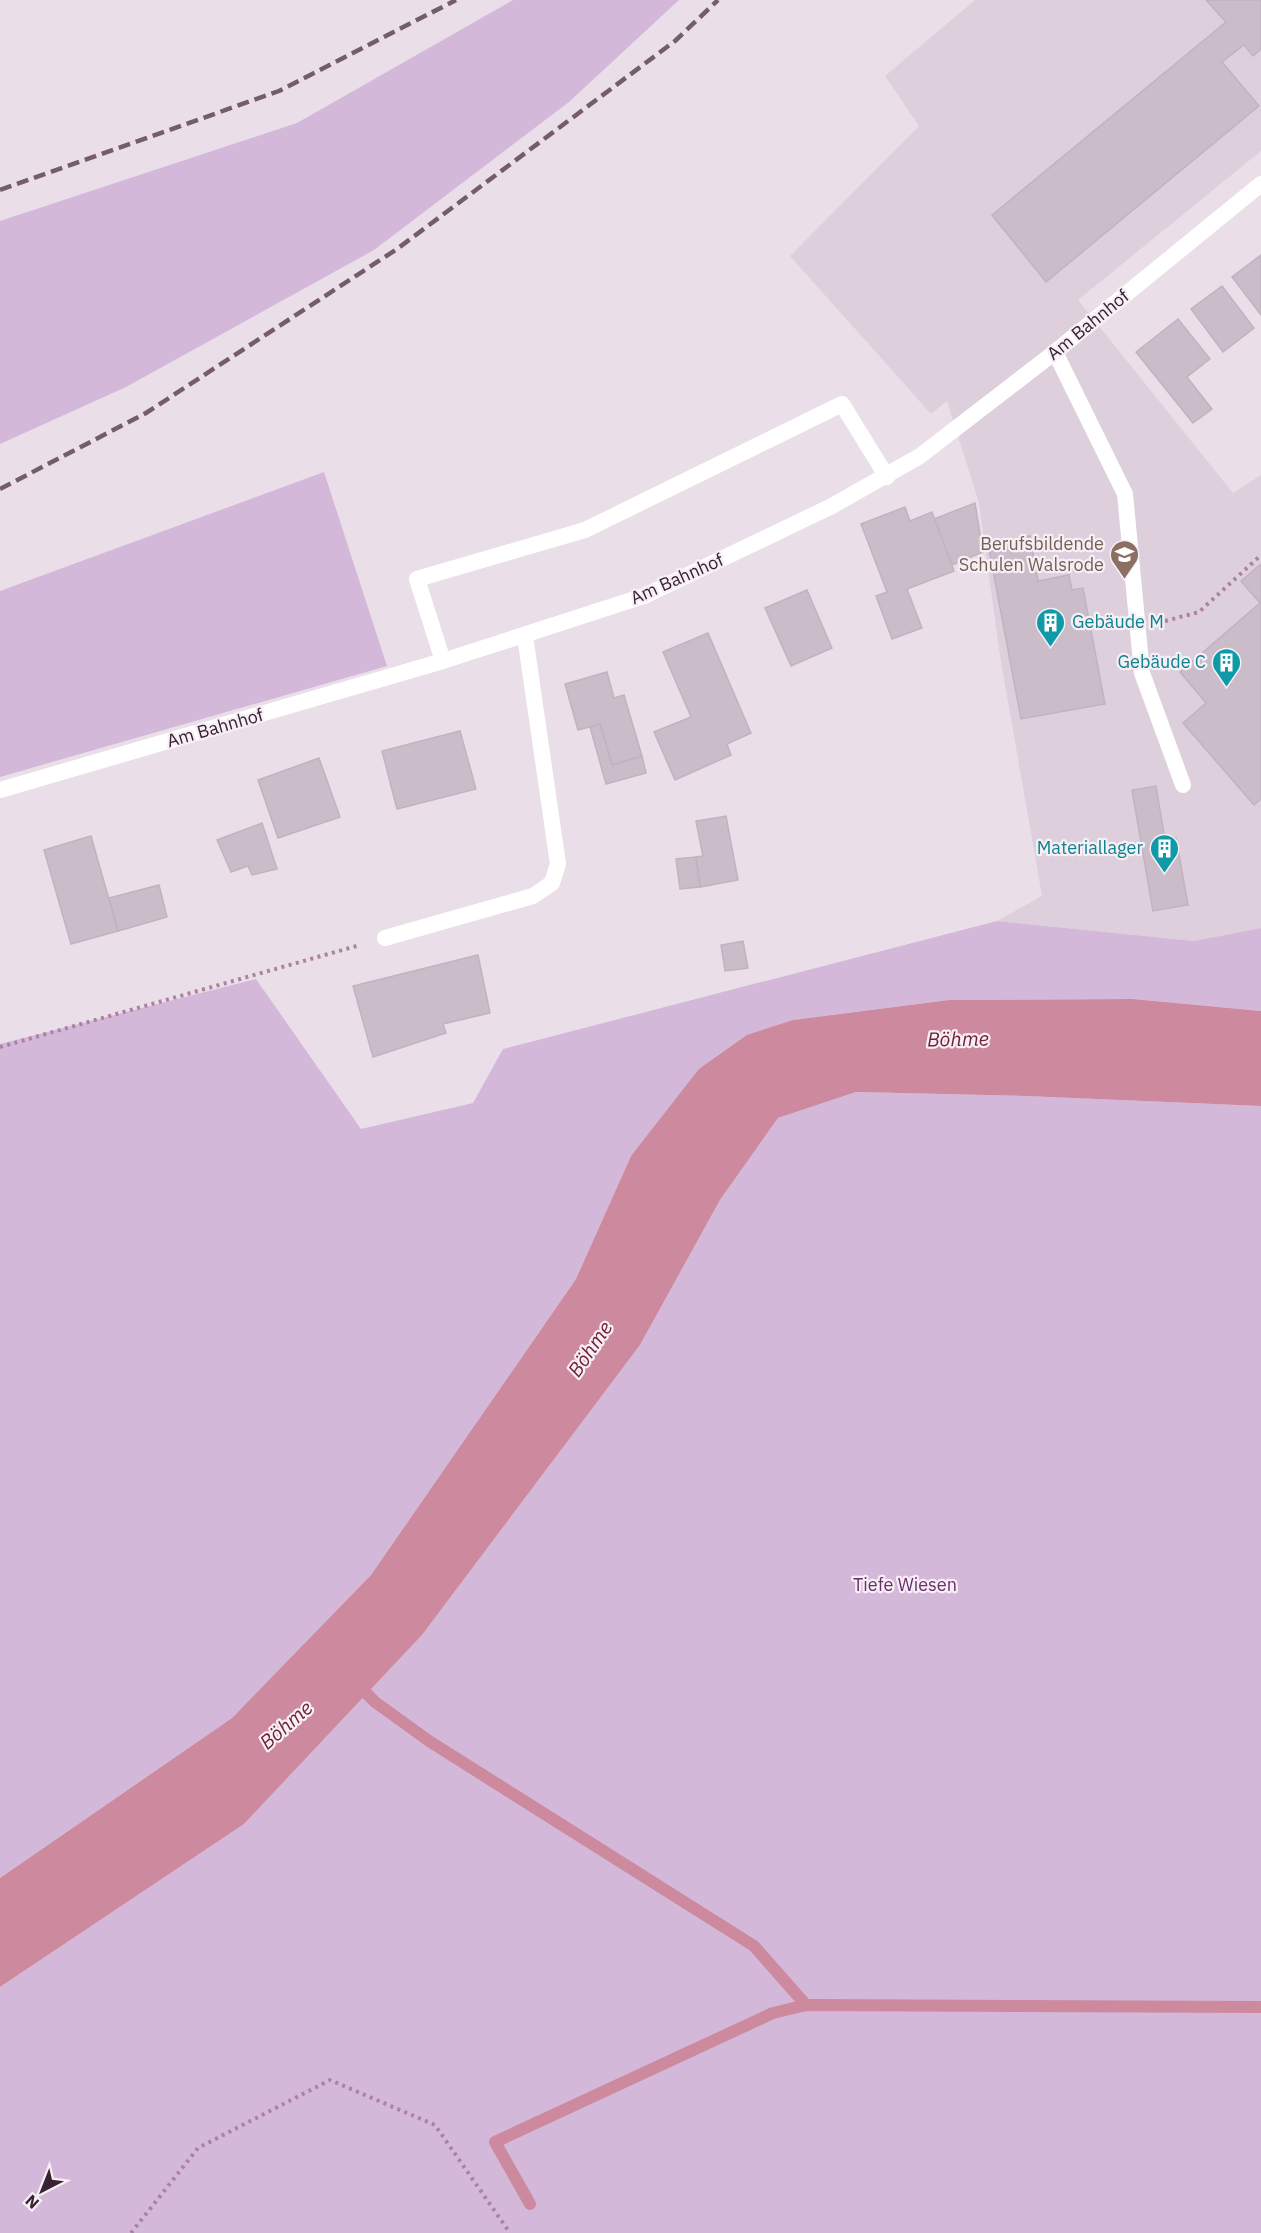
<svg xmlns="http://www.w3.org/2000/svg" width="1261" height="2233" font-family="'IBM Plex Sans',sans-serif">
<style>
.built{fill:#ddd0dc}
.green{fill:#d4b8da}
.water{fill:#cd899d}
.lines{fill:none;stroke-linecap:round;stroke-linejoin:round}
.stream{stroke:#cd899d;stroke-width:12}
.building{fill:#cabcc8;stroke:#c3b2c1;stroke-width:1.5}
.path{stroke:#ac81a2;stroke-width:4;stroke-dasharray:3 4.5;stroke-linecap:butt}
.service{stroke:#fff;stroke-width:16}
.minor{stroke:#fff;stroke-width:16}
.rail{stroke:#755b6e;stroke-width:4.5;stroke-dasharray:12 6;stroke-linecap:butt}
.labels{text-anchor:middle;stroke-width:4.5;stroke-linejoin:round;paint-order:stroke}
.street-label{font-size:18px;fill:#392132;stroke:#f7eff6}
.education-label{font-size:18px;fill:#785e54;stroke:#f7eff6;text-anchor:end}
.culture-label{font-size:18px;fill:#0d838f;stroke:#f7eff6;text-anchor:end}
.park-label{font-size:18px;fill:#6a2d6e;stroke:#f7eff6}
.water-label{font-size:20px;font-style:italic;fill:#721e36;stroke:#f7eff6}
</style>
<rect width="100%" height="100%" fill="#eadfe9"/>
<polygon class="built" points="975,0 1261,0 1261,151 1078,300 1233,493 1261,475 1261,928 1194,941 997,921 1042,896 1000,656 979,503 947,401 931,414 790,256 919,126 885,76"/>
<g class="green">
<polygon points="513,0 679,0 569,102 374,250 126,387 0,444 0,221 297,123"/>
<polygon points="324,472 387,666 0,777 0,591"/>
<polygon points="997,921 1194,941 1261,928 1261,1011 1133,999 949,1000 793,1020 631,1156 576,1279 371,1575 232,1718 0,1878 0,1044 256,979 361,1129 473,1103 503,1049"/>
<polygon points="856,1092 1026,1096 1261,1106 1261,2233 0,2233 0,1987 244,1824 422,1635 640,1345 720,1200 778,1118"/>
</g>
<polygon class="water" points="1133,999 1261,1011 1261,1106 1026,1096 856,1092 778,1118 720,1200 640,1345 422,1635 244,1824 0,1987 0,1878 232,1718 371,1575 576,1279 631,1156 699,1069 747,1035 793,1020 949,1000"/>
<g class="lines">
<g class="stream">
<polyline points="356,1683 375,1702 429,1741 754,1946 806,2005"/>
<polyline points="530,2204 495,2142 773,2013 806,2005 1261,2007"/>
</g>
</g>
<g class="building">
<polygon points="1206,0 1261,0 1261,49 1253,56 1244,45 1222,62 1259,106 1046,282 992,215 1226,22"/>
<polygon points="1261,255 1261,315 1232,277"/>
<polygon points="1222,286 1254,328 1223,352 1191,309"/>
<polygon points="1178,319 1210,359 1187,377 1212,409 1193,423 1136,352"/>
<polygon points="975,503 983,552 952,565 934,519"/>
<polygon points="905,507 910,521 932,512 954,571 907,589 922,628 892,639 876,596 887,592 861,524"/>
<polygon points="1030,536 1038,581 1069,575 1072,590 1083,588 1105,704 1021,719 988,544"/>
<polygon points="1261,564 1261,799 1254,805 1183,723 1206,703 1180,672 1260,603 1241,581"/>
<polygon points="807,590 832,648 791,666 765,608"/>
<polygon points="708,633 751,733 727,744 731,755 675,780 654,732 691,717 663,652"/>
<polygon points="607,672 614,698 624,695 642,756 612,765 600,724 578,730 565,684"/>
<polygon points="600,724 612,765 642,756 646,773 606,784 590,727"/>
<polygon points="460,731 476,789 397,809 382,751"/>
<polygon points="319,758 340,817 278,838 258,780"/>
<polygon points="1156,786 1165,840 1176,838 1188,905 1153,911 1132,790"/>
<polygon points="726,816 738,880 700,887 696,857 703,856 696,821"/>
<polygon points="262,823 277,869 252,875 248,866 231,872 217,840"/>
<polygon points="91,836 118,931 71,944 44,850"/>
<polygon points="696,857 700,887 680,889 676,859"/>
<polygon points="159,885 167,917 118,931 109,898"/>
<polygon points="743,941 748,968 725,971 721,945"/>
<polygon points="478,955 490,1013 443,1024 446,1033 373,1057 353,986"/>
</g>
<g class="lines">
<g class="path">
<polyline points="1165,621 1199,612 1261,555"/>
<polyline points="0,1047 360,945"/>
<polyline points="131,2233 198,2148 330,2080 435,2125 510,2233"/>
</g>
<g class="service">
<polyline points="1055,352 1125,494 1142,673 1183,785"/>
<polyline points="443,661 417,579 585,530 842,404 887,477"/>
<polyline points="385,938 533,896 552,883 558,864 525,636"/>
</g>
<polyline class="minor" points="0,790 443,661 644,596 832,506 920,456 1055,352 1261,184"/>
<g class="rail">
<polyline points="0,190 279,91 456,0"/>
<polyline points="0,489 146,413 397,249 675,41 718,0"/>
</g>
</g>
<defs>
<symbol id="school-pin" viewBox="-11 -11 22 30"><path d="M0 17L-7.5 6A9.5 9.5 0 1 1 7.5 6Z" fill="#8d6e63" stroke="#f7eff6"/><path d="M0-5L7-2L0 1L-7-2ZM-4 1L0 2.5L4 1V4Q0 6-4 4Z" fill="#fff"/></symbol>
<symbol id="building-pin" viewBox="-11 -11 22 30"><path d="M0 17L-7.5 6A9.5 9.5 0 1 1 7.5 6Z" fill="#0f9aa8" stroke="#f7eff6"/><path d="M-4-6H4V6H1V3H-1V6H-4ZM-2.5-4.3h1.7v1.8h-1.7ZM.8-4.3h1.7v1.8H.8ZM-2.5-1h1.7V.8h-1.7ZM.8-1h1.7V.8H.8Z" fill="#fff"/></symbol>
</defs>
<g fill-rule="evenodd">
<use href="#school-pin" x="1108" y="538" width="33" height="45"/>
<use href="#building-pin" x="1034" y="606" width="33" height="45"/>
<use href="#building-pin" x="1210" y="646" width="33" height="45"/>
<use href="#building-pin" x="1148" y="832" width="33" height="45"/>
</g>
<g class="labels">
<g class="street-label">
<text transform="translate(1088 325) rotate(-39)" y="6">Am Bahnhof</text>
<text transform="translate(677 579) rotate(-24)" y="6">Am Bahnhof</text>
<text transform="translate(215 728) rotate(-16)" y="6">Am Bahnhof</text>
</g>
<g class="education-label">
<text x="1104" y="550">Berufsbildende<tspan x="1104" dy="21">Schulen Walsrode</tspan></text>
</g>
<g class="culture-label">
<text x="1072" y="628" text-anchor="start">Gebäude M</text>
<text x="1206" y="668">Gebäude C</text>
<text x="1143" y="854">Materiallager</text>
</g>
<g class="park-label">
<text x="905" y="1591">Tiefe Wiesen</text>
</g>
<g class="water-label">
<text transform="translate(958 1039) rotate(-1)" y="7">Böhme</text>
<text transform="translate(590 1349) rotate(-56)" y="7">Böhme</text>
<text transform="translate(286 1725) rotate(-41)" y="7">Böhme</text>
</g>
</g>
<g transform="translate(42 2191) rotate(222)" stroke="#f7eff6" stroke-width="4.5" paint-order="stroke">
<path d="M0-4.5L10 22L0 15L-10 22Z" fill="#392132"/>
<text y="-9" font-size="16" font-weight="bold" text-anchor="middle" fill="#392132">N</text>
</g>
</svg>
